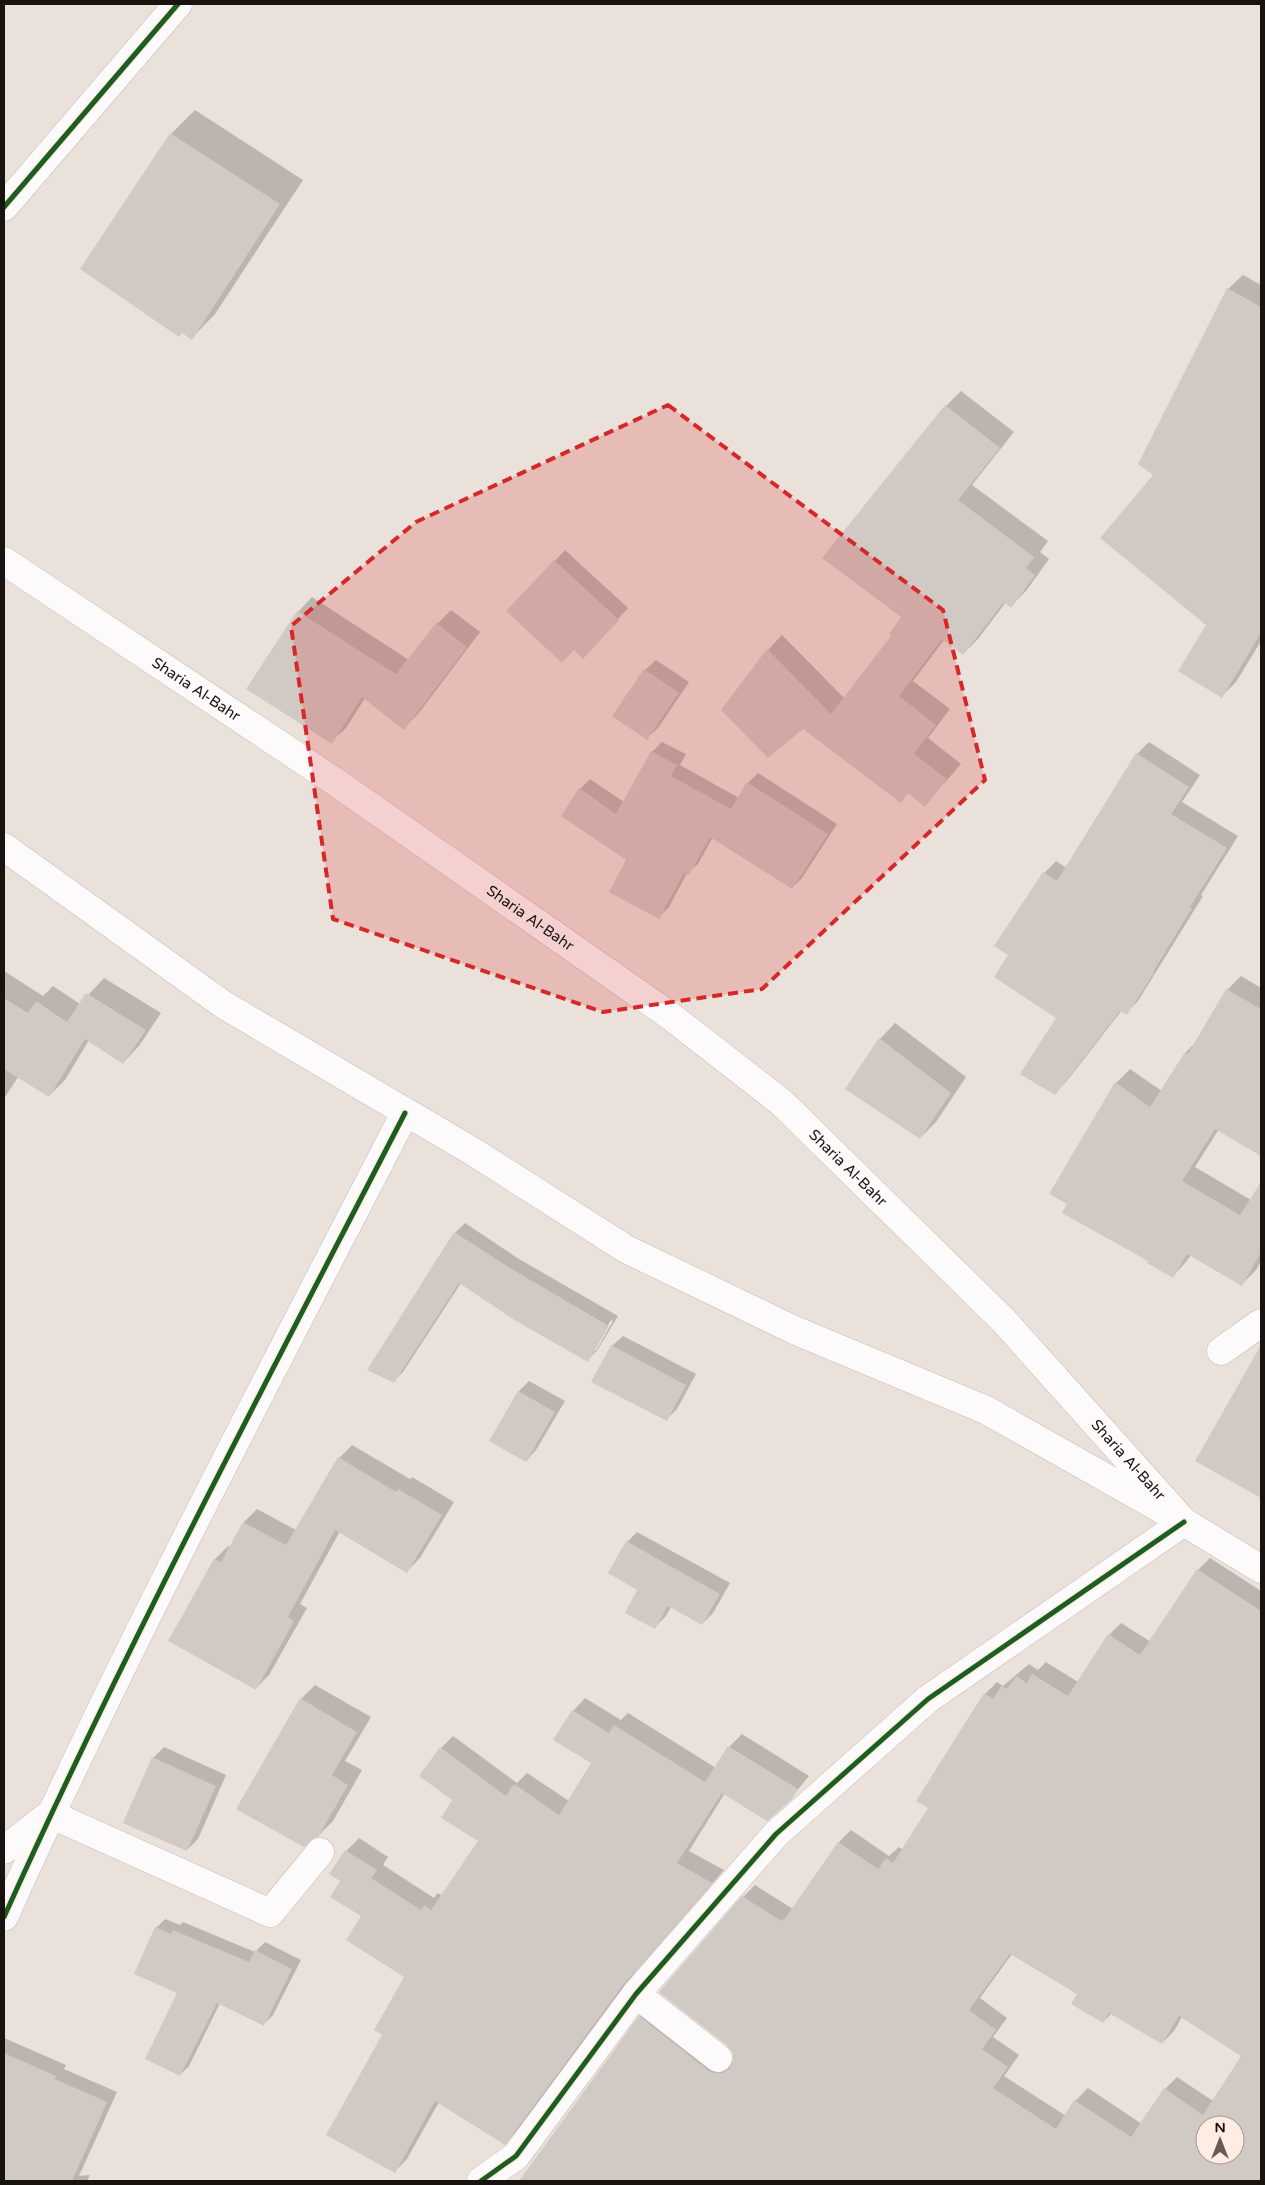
<svg xmlns="http://www.w3.org/2000/svg" width="1265" height="2185" font-family="'Varela Round',sans-serif">
<style>
.shadow{fill:#0003;fill-rule:evenodd}
.building{fill:#d1c9c4;fill-rule:evenodd}
.lines{fill:none;stroke-linecap:round;stroke-linejoin:round}
.minor-casing{stroke:#c4bcb8;stroke-width:29}
.tertiary-casing{stroke:#c4bcb8;stroke-width:29}
.secondary-casing{stroke:#c4bcb8;stroke-width:29}
.minor{stroke:#fcfafa;stroke-width:28}
.tertiary{stroke:#fcfafa;stroke-width:28}
.secondary{stroke:#fcfafa;stroke-width:28}
.cycleway-casing{stroke:#ffece2;stroke-width:8}
.cycleway{stroke:#1b5e20;stroke-width:5}
.marked{fill:#d62828;fill-opacity:0.2;stroke:#d62828;stroke-width:4;stroke-dasharray:10 6;stroke-linejoin:round}
.labels{text-anchor:middle;stroke-width:4.5;stroke-linejoin:round;paint-order:stroke}
.street-label{font-size:15px;fill:#19130f;stroke:#ffece2}
</style>
<rect width="100%" height="100%" fill="#ebe1db"/>
<g class="shadow">
<polygon points="195,110 303,180 215,314 192,338 171,134"/>
<polygon points="1243,275 1261,285 1261,641 1236,682 1222,696 1208,625 1155,475 1228,289"/>
<polygon points="961,391 1014,432 972,485 1048,541 1040,552 1049,559 1026,591 1011,606 1006,602 978,639 963,654 944,640 913,681 950,709 928,738 961,764 925,805 909,793 901,801 768,650 782,635 844,698 893,635 903,617 946,406"/>
<polygon points="565,550 628,608 593,646 555,561"/>
<polygon points="312,597 409,660 437,624 451,610 480,632 418,714 404,728 365,698 346,728 331,742 248,689 298,612"/>
<polygon points="656,660 689,682 658,728 647,738 645,670"/>
<polygon points="662,742 686,754 680,765 739,798 748,783 758,773 837,824 802,878 792,888 713,837 698,864 687,873 669,907 659,917 628,860 580,789 590,779 624,802 652,752"/>
<polygon points="1149,742 1200,775 1182,802 1238,836 1201,895 1203,896 1138,1001 1126,1013 1122,1010 1066,1082 1054,1094 1058,1018 1010,955 1044,873 1056,861 1067,868 1137,754"/>
<polygon points="4,971 43,996 53,986 80,1004 104,978 161,1013 139,1046 123,1063 89,1040 65,1080 49,1096 18,1077 4,1099"/>
<polygon points="1241,976 1261,988 1261,1155 1219,1129 1195,1167 1251,1200 1261,1184 1261,1261 1256,1270 1242,1284 1191,1255 1186,1262 1173,1276 1116,1083 1130,1069 1162,1091 1186,1052 1197,1041 1227,990"/>
<polygon points="895,1023 966,1077 936,1122 920,1138 880,1039"/>
<path d="M465 1223 519 1259 618 1316 597 1351 587 1360 461 1283 403 1372 393 1382 455 1233ZM611 1320 613 1321 596 1351H593Z"/>
<polygon points="623,1336 696,1374 677,1409 666,1420 612,1346"/>
<polygon points="1261,1358 1261,1497 1197,1460"/>
<polygon points="529,1381 565,1401 536,1450 526,1461 490,1440 519,1391"/>
<polygon points="352,1445 410,1479 412,1477 454,1502 420,1558 407,1571 340,1531 300,1604 307,1608 269,1675 256,1688 170,1640 215,1559 228,1546 230,1548 244,1522 257,1509 296,1530 339,1458"/>
<polygon points="637,1532 730,1583 713,1613 702,1624 671,1607 665,1617 654,1628 627,1542"/>
<path d="M1210 1558 1261 1591V2181H521L640 2017 652 2005 729 2062 734 2061 743 1897 755 1885 793 1909 839 1842 851 1830 889 1856 899 1847 903 1850 930 1808 985 1694 997 1682 1003 1686 1029 1664 1038 1670 1046 1662 1078 1682 1109 1635 1121 1623 1151 1642 1198 1570ZM1012 1954 1078 1993 1103 2022 1112 2013 1162 2043 1174 2031 1182 2017 1243 2055 1213 2101 1177 2077 1165 2089 1142 2124 1088 2088 1075 2101 1066 2116 1004 2076 1019 2055 993 2037 1007 2018 980 1998ZM1205 2125H1235V2155H1205Z"/>
<polygon points="315,1685 371,1717 345,1761 362,1770 333,1821 318,1836 301,1699"/>
<polygon points="585,1698 621,1720 628,1713 716,1768 729,1747 742,1734 809,1776 791,1798 725,1793 689,1851 724,1870 636,1971 517,2131 505,2143 439,2102 407,2159 395,2171 384,2034 406,1977 362,1916 342,1881 331,1874 346,1851 359,1838 388,1857 383,1865 434,1898 438,1893 442,1896 480,1840 454,1799 441,1748 453,1736 517,1783 527,1773 569,1801 593,1763 573,1711"/>
<polygon points="164,1747 226,1775 198,1839 187,1850 153,1758"/>
<polygon points="165,1919 180,1925 183,1922 255,1952 265,1942 301,1960 273,2015 264,2024 220,2003 189,2066 180,2075 178,1993 156,1928"/>
<polygon points="4,2038 66,2065 64,2069 117,2092 79,2176 90,2175 87,2181 4,2181"/>
</g>
<g class="building">
<polygon points="170,133 280,204 192,340 182,333 179,337 80,269"/>
<polygon points="1227,288 1261,307 1261,633 1222,698 1178,671 1206,625 1100,538 1153,475 1138,464"/>
<polygon points="945,405 1000,448 958,500 1034,557 1026,568 1035,575 1011,608 1004,602 963,655 942,639 899,696 936,725 914,754 947,779 925,807 908,793 901,803 803,729 768,758 721,710 767,649 831,714 891,636 889,634 901,617 822,558"/>
<polygon points="554,560 619,620 583,659 574,650 562,663 506,611"/>
<polygon points="297,611 396,674 436,623 467,647 404,730 362,697 332,744 246,689"/>
<polygon points="644,669 679,693 647,740 612,716"/>
<polygon points="651,751 677,765 671,776 731,809 747,782 828,834 792,889 710,837 689,875 684,873 659,919 609,892 626,860 561,816 579,788 616,814"/>
<polygon points="1136,753 1189,787 1171,814 1227,848 1190,907 1192,908 1153,972 1154,973 1127,1015 1120,1011 1055,1095 1020,1074 1056,1018 994,977 1008,955 994,946 1043,872 1057,881"/>
<polygon points="1226,989 1261,1009 1261,1156 1215,1129 1182,1181 1240,1215 1261,1182 1261,1252 1242,1286 1187,1254 1173,1278 1147,1263 1148,1261 1062,1213 1067,1204 1049,1194 1115,1082 1150,1107 1185,1052 1188,1054"/>
<polygon points="86,993 146,1030 123,1064 85,1039 49,1097 4,1069 4,998 28,1013 36,1001 67,1022"/>
<polygon points="879,1038 951,1093 920,1139 845,1089"/>
<polygon points="454,1232 510,1268 609,1326 588,1362 516,1321 459,1283 394,1383 367,1370"/>
<polygon points="611,1345 686,1385 667,1421 591,1382"/>
<polygon points="1261,1345 1261,1498 1195,1461"/>
<polygon points="518,1391 555,1412 526,1462 489,1441"/>
<polygon points="338,1457 396,1492 398,1489 442,1515 407,1573 335,1530 288,1617 294,1621 256,1690 168,1641 214,1559 221,1562 243,1522 286,1545"/>
<polygon points="626,1541 720,1594 702,1625 668,1606 655,1629 625,1613 637,1590 608,1573"/>
<path d="M1197 1569 1261 1611V2181H519L639 2016 709 2071 716 2073H723L730 2068 733 2060V2053L728 2046 659 1992 742 1896 781 1921 782 1919 784 1920 838 1842 878 1869 886 1858 893 1863 928 1808 916 1801 984 1693 993 1699 1001 1686 1007 1689 1016 1676 1027 1683 1032 1674 1068 1696 1108 1634 1140 1655ZM1010 1954 1077 1994 1071 2004 1103 2023 1109 2013 1162 2044 1179 2016 1241 2056 1203 2115 1164 2088 1131 2137 1074 2100 1056 2129 993 2088 1008 2067 982 2049 996 2030 969 2010ZM1205 2125H1235V2155H1205Z"/>
<polygon points="300,1698 357,1732 332,1775 348,1785 318,1837 314,1838 304,1847 236,1809"/>
<polygon points="572,1710 609,1733 614,1725 705,1782 728,1746 798,1789 792,1799 767,1821 722,1793 677,1863 712,1883 623,1985 505,2145 435,2101 395,2173 326,2135 382,2035 374,2030 404,1977 346,1940 361,1916 330,1897 340,1881 329,1874 345,1850 377,1870 371,1878 421,1910 424,1905 431,1910 478,1841 441,1818 452,1800 419,1776 440,1747 506,1796 514,1784 559,1815 591,1763 553,1740"/>
<polygon points="152,1757 216,1786 187,1851 123,1823"/>
<polygon points="155,1927 171,1934 173,1930 249,1962 255,1950 292,1969 264,2026 217,2003 180,2076 145,2059 177,1993 134,1974"/>
<polygon points="4,2053 56,2076 55,2079 107,2102 72,2181 4,2181"/>
</g>
<g class="lines">
<defs>
<g id="minor">
<polyline points="1221,1351 1261,1323"/>
<polyline points="4,1850 50,1814 270,1913 320,1852"/>
<path d="M4 1917C127 1644 268 1379 405 1113"/>
<polyline points="636,1994 718,2058"/>
<polyline points="481,2181 516,2156 636,1994 776,1834 928,1699 1184,1522"/>
</g>
<polyline id="tertiary" points="4,207 178,4"/>
<g id="secondary">
<path id="s1" d="M4 561 337 783 669 1015 781 1102 1004 1321 1184 1522"/>
<polyline points="4,847 224,1005 472,1151 626,1249 794,1330 986,1410 1184,1522 1261,1569"/>
</g>
</defs>
<use href="#minor" class="minor-casing"/>
<use href="#tertiary" class="tertiary-casing"/>
<use href="#secondary" class="secondary-casing"/>
<use href="#minor" class="minor"/>
<use href="#tertiary" class="tertiary"/>
<use href="#secondary" class="secondary"/>
<defs>
<g id="cycleway">
<polyline points="4,207 178,4"/>
<path d="M4 1917C127 1644 268 1379 405 1113"/>
<polyline points="481,2181 516,2156 636,1994 776,1834 928,1699 1184,1522"/>
</g>
</defs>
<use href="#cycleway" class="cycleway-casing"/>
<use href="#cycleway" class="cycleway"/>
</g>
<path class="marked" d="M668 405 943 610 985 780 762 989 603 1012 333 919 291 626 416 522Z"/>
<g class="labels">
<g class="street-label">
<text dy="5" stroke="none"><textPath href="#s1" startOffset="231">Sharia Al-Bahr</textPath></text>
<text dy="5" stroke="none"><textPath href="#s1" startOffset="636">Sharia Al-Bahr</textPath></text>
<text dy="5" stroke="none"><textPath href="#s1" startOffset="1041">Sharia Al-Bahr</textPath></text>
<text dy="5" stroke="none"><textPath href="#s1" startOffset="1446">Sharia Al-Bahr</textPath></text>
</g>
</g>
<rect width="1265" height="2185" fill="none" stroke="#19130f" stroke-width="10"/>
<g transform="translate(1220 2140)"><circle r="24" fill="#ffece2" stroke="#a3958e"/>
<path d="M0-4L9 19L0 12L-9 19Z" fill="#625b56"/>
<text y="-8" font-size="14" font-weight="bold" text-anchor="middle" fill="#19130f">N</text>
</g>
</svg>
